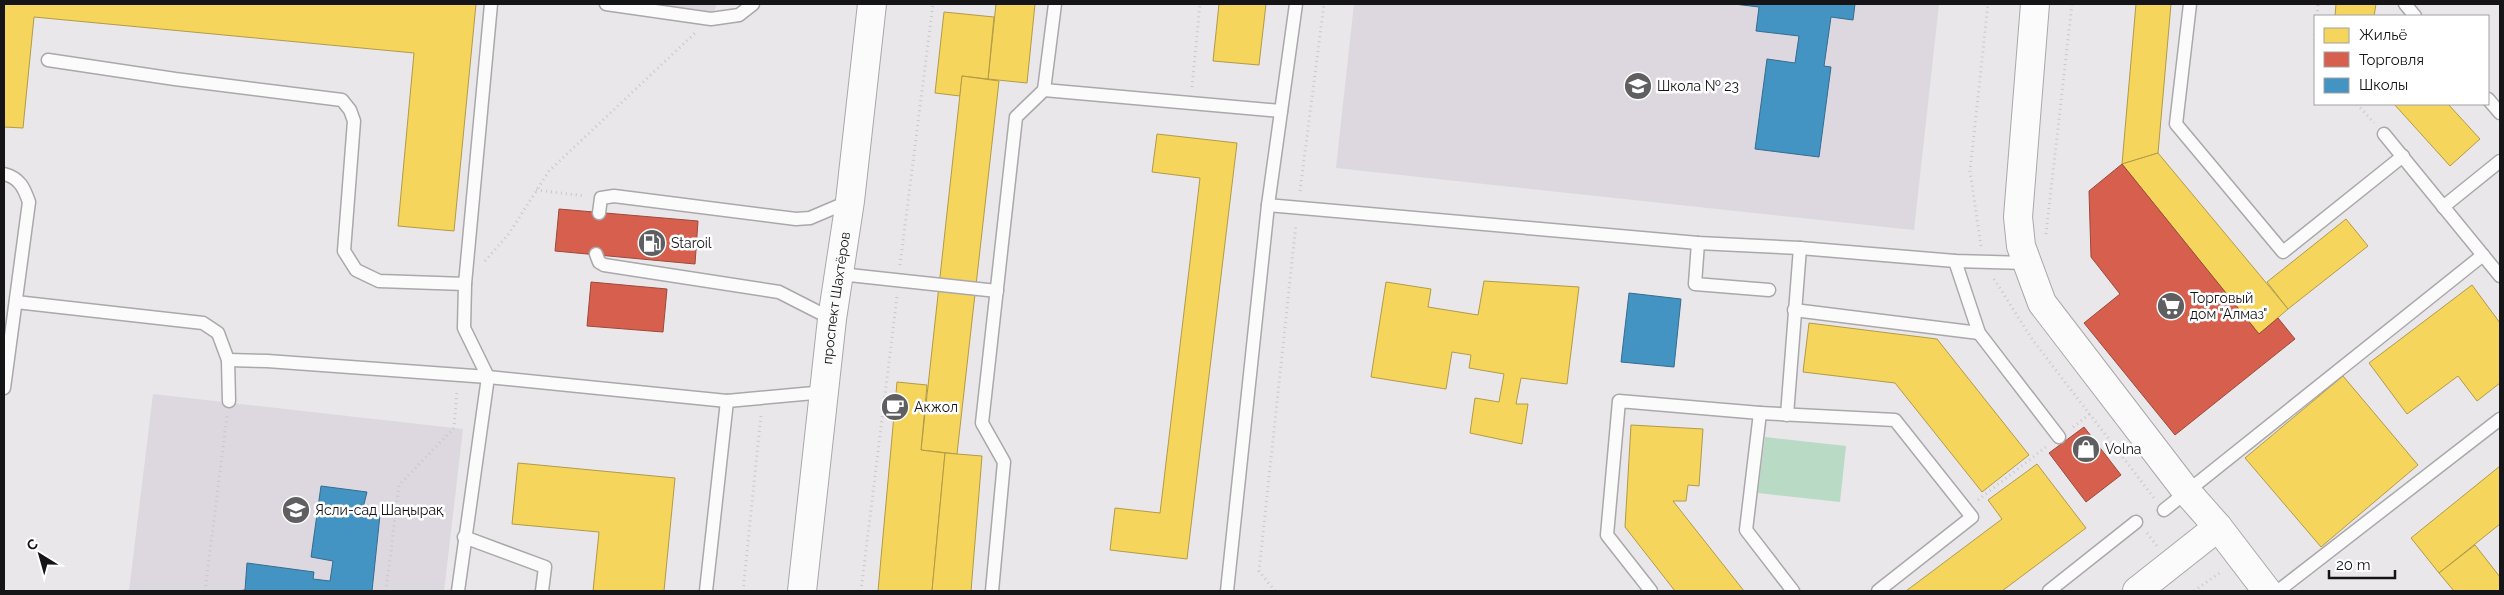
<svg xmlns="http://www.w3.org/2000/svg" width="2504" height="595" font-family="Raleway,sans-serif">
<style>
.built{fill:#ddd7df}
.green{fill:#b9dac4}
.homes{fill:#f6d55c;stroke:#b29b47}
.shops{fill:#d6604d;stroke:#9c493c}
.schools{fill:#4393c3;stroke:#356d8f}
.lines{fill:none;stroke-linecap:round;stroke-linejoin:round}
.service-casing{stroke:#aaa8aa;stroke-width:15}
.tertiary-casing{stroke:#aaa8aa;stroke-width:30}
.path{stroke:#c8c8c8;stroke-width:3;stroke-dasharray:1 4;stroke-linecap:butt}
.service{stroke:#fcfbfc;stroke-width:12}
.tertiary{stroke:#fcfbfc;stroke-width:28}
.labels{text-anchor:middle;stroke-width:5;stroke-linejoin:round;paint-order:stroke}
.poi-label{font-size:14px;fill:#151416;stroke:#fff;text-anchor:start}
.street-label{font-size:14px;fill:#151416;stroke:#fff}
</style>
<rect width="100%" height="100%" fill="#e9e7ea"/>
<g class="built">
<polygon points="621,4 717,4 711,19"/>
<polygon points="1354,4 1939,4 1914,230 1336,168"/>
<polygon points="153,394 463,429 444,591 129,591"/>
</g>
<polygon class="green" points="1765,437 1846,446 1840,502 1758,493"/>
<g class="homes">
<polygon points="4,4 476,4 454,231 398,226 414,53 34,17 23,128 4,127"/>
<polygon points="996,4 1035,4 1027,83 988,79"/>
<polygon points="1219,4 1266,4 1259,65 1213,61"/>
<polygon points="2136,4 2171,4 2158,153 2122,164"/>
<polygon points="2336,4 2376,4 2374,16 2335,16"/>
<polygon points="944,12 994,17 988,79 962,76 960,96 935,93"/>
<polygon points="962,76 999,81 957,454 921,450"/>
<polygon points="2394,104 2448,104 2480,139 2450,166"/>
<polygon points="1157,134 1237,143 1187,559 1110,550 1115,508 1160,513 1200,178 1152,172"/>
<polygon points="2158,153 2288,309 2259,334 2122,164"/>
<polygon points="2346,219 2368,246 2288,309 2267,282"/>
<polygon points="1484,281 1579,287 1567,384 1521,378 1516,404 1528,404 1522,444 1470,433 1475,398 1499,402 1504,374 1469,368 1471,355 1452,352 1446,389 1371,377 1386,282 1431,289 1428,307 1478,315"/>
<polygon points="2472,285 2500,323 2500,383 2477,401 2458,376 2407,414 2369,363"/>
<polygon points="1809,323 1937,339 2029,455 1982,492 1895,383 1803,372"/>
<polygon points="2343,376 2418,465 2321,547 2245,458"/>
<polygon points="897,382 927,385 921,450 945,453 932,591 878,591"/>
<polygon points="1631,425 1703,429 1699,486 1688,485 1686,501 1673,501 1744,591 1675,591 1625,527"/>
<polygon points="945,453 982,456 971,591 932,591"/>
<polygon points="518,463 675,478 664,591 593,591 599,532 512,524"/>
<polygon points="2037,464 2086,528 2002,591 1906,591 2002,519 1988,500"/>
<polygon points="2500,466 2500,524 2439,573 2411,538"/>
<polygon points="2475,545 2500,577 2500,591 2454,591 2439,573"/>
</g>
<g class="shops">
<polygon points="2122,164 2259,334 2278,318 2295,339 2175,435 2084,323 2120,294 2091,257 2089,191"/>
<polygon points="559,209 698,221 695,264 555,251"/>
<polygon points="591,282 667,289 663,332 587,326"/>
<polygon points="2084,427 2121,475 2086,502 2049,453"/>
</g>
<g class="schools">
<polygon points="1734,4 1855,4 1853,20 1831,17 1824,66 1831,67 1819,157 1755,149 1767,59 1795,63 1799,36 1756,31 1759,7"/>
<polygon points="1629,293 1681,299 1674,367 1621,362"/>
<polygon points="321,486 367,492 362,512 380,515 372,591 237,591 245,590 247,563 314,572 313,579 330,581 333,561 311,557"/>
</g>
<g class="lines">
<defs>
<g id="service">
<polyline points="606,4 711,19 739,15 753,4"/>
<polyline points="2190,4 2176,124 2283,252 2403,156"/>
<polyline points="2405,4 2415,16"/>
<polyline points="48,60 175,79 342,100 350,110 354,121 344,251 356,270 379,281 465,284 491,4"/>
<polyline points="1044,90 1281,111"/>
<polyline points="2488,99 2500,113"/>
<polyline points="2384,134 2500,276"/>
<path d="M4 174C20 178 24 188 29 202L4 388"/>
<polyline points="1268,205 1698,243 1800,248 1955,261 2026,263"/>
<polyline points="2443,207 2500,161"/>
<polyline points="599,213 601,198 614,196 796,219 810,218 850,201"/>
<polyline points="1698,243 1695,284 1769,290"/>
<polyline points="596,254 599,262 604,265 779,292 832,319"/>
<polyline points="1955,261 1979,333 2059,437"/>
<polyline points="840,274 997,291"/>
<polyline points="16,302 203,323 218,333 228,360 229,401"/>
<polyline points="1794,310 1979,333"/>
<polyline points="228,360 267,361 488,377 727,401 825,392"/>
<polyline points="1760,413 1895,420 1972,517 1878,591"/>
<polyline points="1787,415 1800,248"/>
<polyline points="2164,510 2483,255"/>
<polyline points="464,537 545,567 542,591"/>
<polyline points="458,591 488,377 464,328 465,284"/>
<polyline points="706,591 727,401"/>
<polyline points="992,591 1004,462 982,423 1016,117 1044,90 1055,4"/>
<polyline points="1227,591 1268,205 1296,4"/>
<polyline points="1651,591 1607,535 1619,401 1760,413 1746,530 1793,591"/>
<polyline points="2049,591 2136,522"/>
<polyline points="2278,591 2500,419"/>
</g>
<g id="tertiary">
<polyline points="2035,4 2018,217 2021,246 2042,303 2187,492 2218,527 2267,591"/>
<path id="s1" d="M802 591 832 319 850 201 872 4"/>
<polyline points="2137,591 2218,527"/>
</g>
</defs>
<use href="#service" class="service-casing"/>
<use href="#tertiary" class="tertiary-casing"/>
<g class="path">
<polyline points="2317,16 2318,4"/>
<polyline points="2315,34 2315,58"/>
<polyline points="1192,87 1200,4"/>
<polyline points="2357,104 2374,123"/>
<polyline points="536,190 585,196"/>
<polyline points="1300,191 1324,4"/>
<polyline points="2046,234 2072,4"/>
<polyline points="1981,246 1970,171 1988,4"/>
<polyline points="485,261 508,235 549,171 695,33"/>
<polyline points="900,265 933,4"/>
<polyline points="1994,279 2032,339 2154,498"/>
<polyline points="2073,427 2090,414"/>
<polyline points="1978,500 2046,447"/>
<polyline points="2147,533 2157,546"/>
<polyline points="205,591 227,416"/>
<polyline points="386,591 399,485 454,428 457,390"/>
<polyline points="743,591 761,415"/>
<polyline points="861,591 897,296"/>
<polyline points="1275,591 1259,571 1296,224"/>
<polyline points="2194,591 2221,572"/>
</g>
<use href="#service" class="service"/>
<use href="#tertiary" class="tertiary"/>
</g>
<defs>
<symbol id="school-disc" viewBox="-11 -11 22 22"><circle r="9.5" fill="#5f5e60" stroke="#fff"/><path d="M0-5L7-2L0 1L-7-2ZM-4 1L0 2.5L4 1V4Q0 6-4 4Z" fill="#fff"/></symbol>
<symbol id="fuel-disc" viewBox="-11 -11 22 22"><circle r="9.5" fill="#5f5e60" stroke="#fff"/><path d="M-5.5-6h7V0h2V4h1.3V-2.5L3-4.5l.8-.8L6-3V5H2.5V1h-1V6h-7ZM-4.2-4.7v3.2H.2V-4.7Z" fill="#fff"/></symbol>
<symbol id="supermarket-disc" viewBox="-11 -11 22 22"><circle r="9.5" fill="#5f5e60" stroke="#fff"/><path d="M-6-5.5h2.5l.6 2H6L4.5 2H-2.5L-4.4-4H-6ZM-1.5 3.2a1.3 1.3 0 1 0 .1 0ZM3 3.2a1.3 1.3 0 1 0 .1 0Z" fill="#fff"/></symbol>
<symbol id="cafe-disc" viewBox="-11 -11 22 22"><circle r="9.5" fill="#5f5e60" stroke="#fff"/><path d="M-5.5-4.5H6V0H3Q3 3.5 0 3.5H-2.5Q-5.5 3.5-5.5 0ZM3-3.2v2h1.7v-2ZM-6 4.5H4V6H-6Z" fill="#fff"/></symbol>
<symbol id="shop-disc" viewBox="-11 -11 22 22"><circle r="9.5" fill="#5f5e60" stroke="#fff"/><path d="M-5-2.5h2.3a2.7 3.5 0 0 1 5.4 0H5L5.5 6h-11ZM-1.5-2.5h3a1.5 2.3 0 0 0-3 0Z" fill="#fff"/></symbol>
</defs>
<g fill-rule="evenodd">
<use href="#school-disc" x="1622" y="70" width="32" height="32"/>
<use href="#fuel-disc" x="636" y="227" width="32" height="32"/>
<use href="#supermarket-disc" x="2155" y="290" width="32" height="32"/>
<use href="#cafe-disc" x="879" y="391" width="32" height="32"/>
<use href="#shop-disc" x="2070" y="433" width="32" height="32"/>
<use href="#school-disc" x="280" y="494" width="32" height="32"/>
</g>
<g class="labels">
<g class="poi-label">
<text x="1657" y="91">Школа № 23</text>
<text x="671" y="248">Staroil</text>
<text x="2190" y="303">Торговый<tspan x="2190" dy="16">дом "Алмаз"</tspan></text>
<text x="914" y="412">Акжол</text>
<text x="2105" y="454">Volna</text>
<text x="315" y="515">Ясли-сад Шаңырақ</text>
</g>
<g class="street-label">
<text dy="5" stroke="none"><textPath href="#s1" startOffset="295">проспект Шахтёров</textPath></text>
</g>
</g>
<rect width="2504" height="595" fill="none" stroke="#151416" stroke-width="10"/>
<rect x="2314" y="15" width="175" height="90" fill="#ffffff" stroke="#a1a1a2"/>
<rect x="2324" y="28" width="25" height="15" fill="#f6d55c" stroke="#a1a1a2"/>
<text x="2359" y="40" font-size="15" fill="#151416">Жильё</text>
<rect x="2324" y="52" width="25" height="15" fill="#d6604d" stroke="#a1a1a2"/>
<text x="2359" y="65" font-size="15" fill="#151416">Торговля</text>
<rect x="2324" y="78" width="25" height="15" fill="#4393c3" stroke="#a1a1a2"/>
<text x="2359" y="90" font-size="15" fill="#151416">Школы</text>
<g transform="translate(40 555) rotate(323)" stroke="#ffffff" stroke-width="4" paint-order="stroke">
<path d="M0-4L9 19L0 12L-9 19Z" fill="#151416"/>
<text y="-8" font-size="14" font-weight="bold" text-anchor="middle" fill="#151416">С</text>
</g>
<path d="M2329 570v8h66v-8" fill="none" stroke="#151416" stroke-width="2.5"/>
<text x="2336" y="570" font-size="15" fill="#151416" stroke="#ffffff" stroke-width="4" paint-order="stroke">20 m</text>
</svg>
